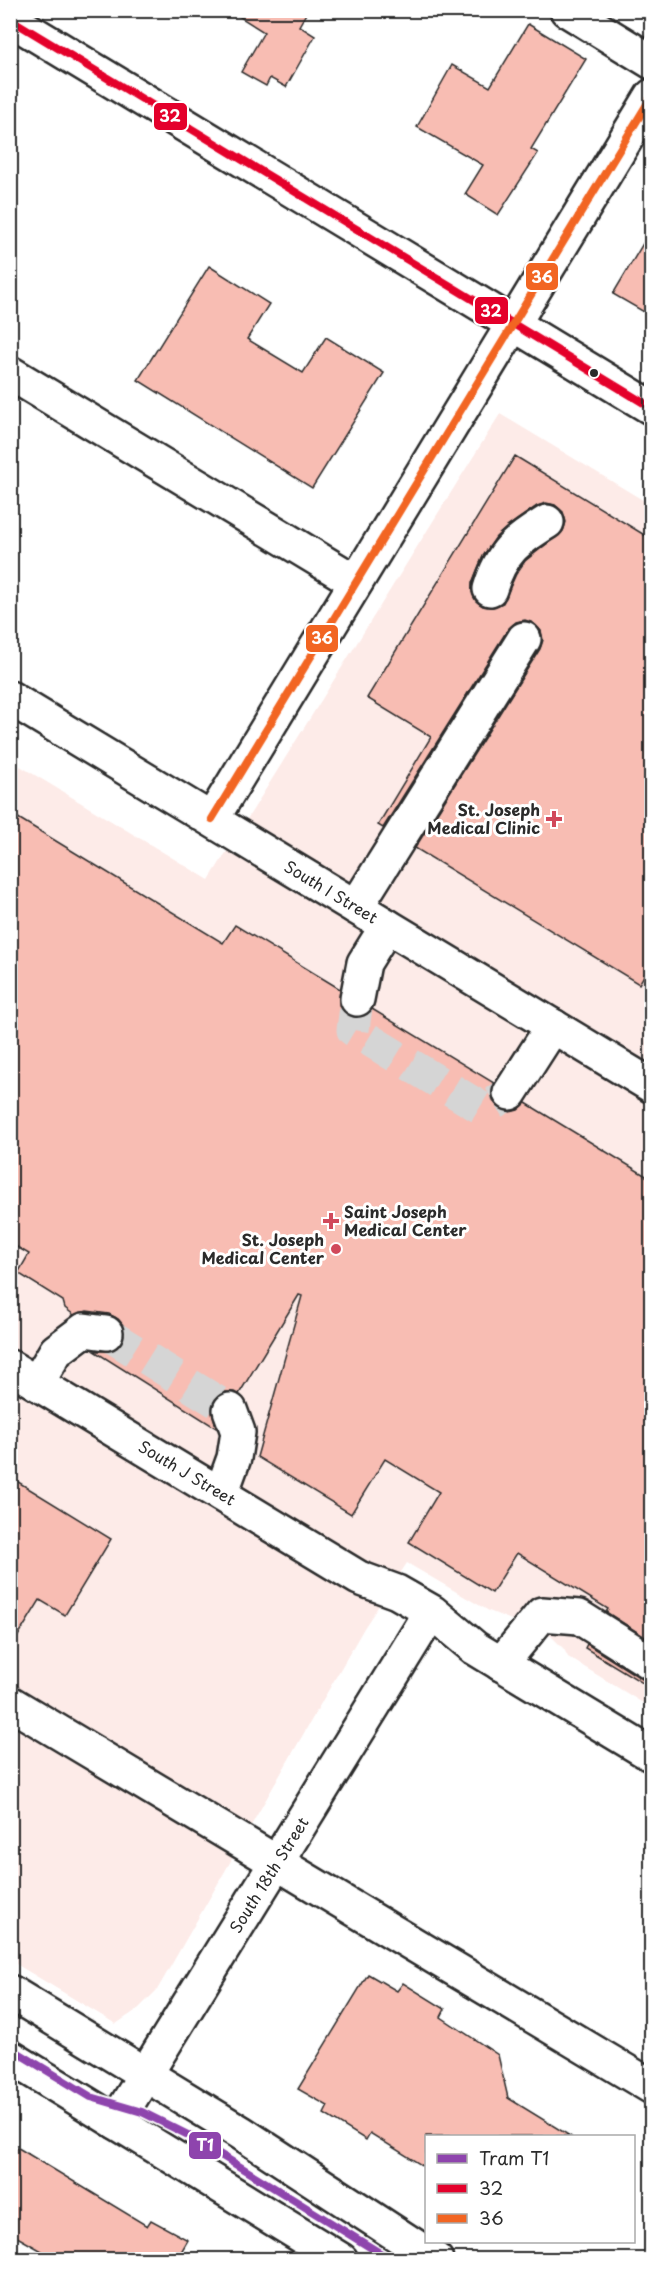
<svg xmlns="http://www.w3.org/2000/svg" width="662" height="2270" font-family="'Playpen Sans',sans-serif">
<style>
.built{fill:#fdebe8}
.building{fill:#f8bdb3;stroke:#2b2b2b;stroke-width:1.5;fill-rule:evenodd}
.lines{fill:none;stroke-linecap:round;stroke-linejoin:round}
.minor-tunnel{stroke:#d5d5d5;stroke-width:33;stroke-dasharray:33 16;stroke-linecap:butt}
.minor-casing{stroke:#2b2b2b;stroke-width:38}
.major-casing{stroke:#2b2b2b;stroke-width:38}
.minor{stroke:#fff;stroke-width:33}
.major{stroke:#fff;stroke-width:33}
.bus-1-casing{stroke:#fff;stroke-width:12}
.bus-2-casing{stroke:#fff;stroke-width:12}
.bus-1{stroke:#e4002b;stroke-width:8}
.bus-2{stroke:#f26522;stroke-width:8}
.tram-1-casing{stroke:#fff;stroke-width:12}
.tram-1{stroke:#8e44ad;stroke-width:8}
.bus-dot{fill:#2b2b2b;stroke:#fff;stroke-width:2}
.poi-dot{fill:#d1495b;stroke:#fff;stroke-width:2}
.labels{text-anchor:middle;stroke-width:6;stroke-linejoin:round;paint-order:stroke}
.poi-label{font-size:16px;font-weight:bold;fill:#2b2b2b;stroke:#fff;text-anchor:end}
.street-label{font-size:16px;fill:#2b2b2b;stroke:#fff}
.line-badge{stroke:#fff;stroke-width:2}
.badge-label{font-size:16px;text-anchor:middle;font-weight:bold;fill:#fff}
</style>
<rect width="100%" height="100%" fill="#fff"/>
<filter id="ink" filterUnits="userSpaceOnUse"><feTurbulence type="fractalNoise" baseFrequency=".0167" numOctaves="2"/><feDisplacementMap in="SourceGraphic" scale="12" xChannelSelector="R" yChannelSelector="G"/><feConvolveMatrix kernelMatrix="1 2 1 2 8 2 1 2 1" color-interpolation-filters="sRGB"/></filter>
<g filter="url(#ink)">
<polygon class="built" points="500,414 651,505 651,1708 568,1657 564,1649 551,1636 489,1611 407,1563 364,1628 157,1990 138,2009 116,2024 11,1961 10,760 209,880"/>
<g class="building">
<polygon points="229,10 308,10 299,26 315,36 286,87 270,78 266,86 241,72 264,32"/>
<polygon points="528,24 586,59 531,149 538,153 498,215 465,194 483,165 417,127 452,65 490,87"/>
<polygon points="651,230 651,316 613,294"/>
<polygon points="209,266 269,304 247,339 303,373 326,337 384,373 312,488 138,380"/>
<path d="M515 456 651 539V964L639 984 415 848 540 649 543 640 541 631 533 623 525 620 516 622 508 629 383 828 378 825 431 737 367 698ZM546 503 555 505 563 512 566 522 563 531 525 561 516 574 503 603 493 607 483 606 476 601 472 592V583L483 556 496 537 507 527 537 506Z"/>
<polygon points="10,813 223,943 235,925 340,989 339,1005 345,1013 353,1017 363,1017 372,1009 494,1083 491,1092 493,1101 500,1109 510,1112 518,1110 526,1103 651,1179 651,1641 606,1612 608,1609 517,1553 492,1593 409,1542 439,1492 385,1459 351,1514 257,1457 302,1296 299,1295 239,1394 233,1392 224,1392 215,1398 212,1407 216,1428 94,1351 113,1351 121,1344 124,1336 124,1326 118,1319 109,1314 87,1311 74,1315 65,1308 63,1301 18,1273 29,1254 10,1243"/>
<polygon points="10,1477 111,1539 65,1615 40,1600 10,1649"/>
<polygon points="587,1644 642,1679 651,1682 651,1688 585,1648"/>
<polygon points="368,1974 397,1991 403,1983 445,2009 441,2017 498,2055 508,2098 570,2136 426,2136 426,2168 370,2133 366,2140 324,2114 328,2106 298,2089"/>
<polygon points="10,2143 147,2226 151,2220 188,2240 177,2259 56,2259 10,2233"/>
</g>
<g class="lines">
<g class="minor-tunnel">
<polyline points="357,999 353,1030 483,1109 510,1093"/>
<polyline points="106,1333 230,1410"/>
</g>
<defs>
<g id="minor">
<polyline points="567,10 652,62"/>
<polyline points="10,373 356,582"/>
<path d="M490 589C501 552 516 541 547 522"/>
<polyline points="10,698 652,1086"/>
<polyline points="212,819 652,96"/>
<polyline points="356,907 524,639"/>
<polyline points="357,999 364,963 387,926"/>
<polyline points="510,1093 553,1026"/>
<polyline points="10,1367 359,1578 397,1592 432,1612 475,1648 652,1755"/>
<polyline points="37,1383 56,1351 84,1330 106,1333"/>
<polyline points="221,1494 234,1458 238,1432 230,1410"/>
<polyline points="501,1664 542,1614 579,1617 652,1663"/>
<polyline points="10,1703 652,2087"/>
<polyline points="116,2122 422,1627"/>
</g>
<g id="major">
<polyline points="10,19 652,408"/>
<polyline points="10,1992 240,2132 436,2260"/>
<polyline points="10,2057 341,2260"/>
</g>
</defs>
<use href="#minor" class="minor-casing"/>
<use href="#major" class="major-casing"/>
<use href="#minor" class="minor"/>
<use href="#major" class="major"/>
<defs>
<polyline id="bus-1" points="10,19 652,408"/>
<polyline id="bus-2" points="212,819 652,96"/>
</defs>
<use href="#bus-1" class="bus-1-casing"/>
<use href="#bus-2" class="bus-2-casing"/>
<use href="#bus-1" class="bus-1"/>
<use href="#bus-2" class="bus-2"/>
<defs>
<polyline id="tram-1" points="10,2048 91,2097 142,2112 190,2136 391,2260"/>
</defs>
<use href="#tram-1" class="tram-1-casing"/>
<use href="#tram-1" class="tram-1"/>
</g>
</g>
<circle class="bus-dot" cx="594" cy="373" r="5"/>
<g class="poi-dot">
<path d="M551 810h6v6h6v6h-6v6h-6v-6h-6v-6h6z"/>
<path d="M328 1212h6v6h6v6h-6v6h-6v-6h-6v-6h6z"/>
<circle cx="336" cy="1249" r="6"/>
</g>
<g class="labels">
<g class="poi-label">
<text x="540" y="816">St. Joseph<tspan x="540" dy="18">Medical Clinic</tspan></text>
<text x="344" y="1218" text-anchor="start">Saint Joseph<tspan x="344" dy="18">Medical Center</tspan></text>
<text x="324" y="1246">St. Joseph<tspan x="324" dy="18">Medical Center</tspan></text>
</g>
<g class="street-label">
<text transform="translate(331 892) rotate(31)" y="6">South I Street</text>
<text transform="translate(187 1473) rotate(31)" y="6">South J Street</text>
<text transform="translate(269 1875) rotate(-58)" y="6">South 18th Street</text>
</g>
</g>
<g class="line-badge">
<rect x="153" y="102" width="35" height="29" rx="6" fill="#e4002b"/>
<rect x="525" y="262" width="34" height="29" rx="6" fill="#f26522"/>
<rect x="474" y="296" width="35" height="29" rx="6" fill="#e4002b"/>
<rect x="305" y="624" width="34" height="29" rx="6" fill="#f26522"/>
<rect x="188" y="2131" width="34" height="29" rx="6" fill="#8e44ad"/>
</g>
<g class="badge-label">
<text x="170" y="122">32</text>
<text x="542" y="283">36</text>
<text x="491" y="317">32</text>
<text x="322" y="644">36</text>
<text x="205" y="2151">T1</text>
</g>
<rect width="662" height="2270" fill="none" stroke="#fff" stroke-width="36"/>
<rect x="18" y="18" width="626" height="2234" fill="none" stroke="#2b2b2b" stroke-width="2" filter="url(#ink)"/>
<rect x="425" y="2135" width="210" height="108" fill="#ffffff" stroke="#aaaaaa" stroke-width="1.5"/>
<rect x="437" y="2154" width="30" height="9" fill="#8e44ad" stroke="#aaaaaa" stroke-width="1.5"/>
<text x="479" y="2165" font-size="18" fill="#2b2b2b">Tram T1</text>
<rect x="437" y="2184" width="30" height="9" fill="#e4002b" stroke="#aaaaaa" stroke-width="1.5"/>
<text x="479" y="2195" font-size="18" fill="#2b2b2b">32</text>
<rect x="437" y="2214" width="30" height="9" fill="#f26522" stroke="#aaaaaa" stroke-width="1.5"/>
<text x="479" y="2225" font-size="18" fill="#2b2b2b">36</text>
</svg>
